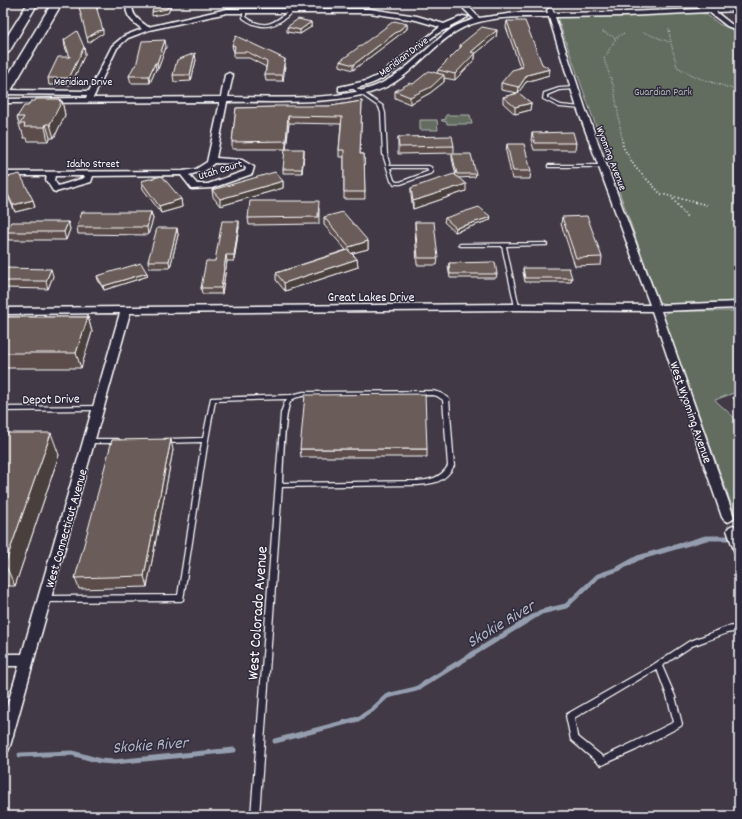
<svg xmlns="http://www.w3.org/2000/svg" width="742" height="819" font-family="Dekko,sans-serif">
<style>
.green{fill:#626d61;stroke:#b0b6b0}
.lines{fill:none;stroke-linecap:round;stroke-linejoin:round}
.stream{stroke:#959eaf;stroke-width:5}
.service-casing{stroke:#fff;stroke-width:2.5}
.minor-casing{stroke:#fff;stroke-width:3}
.trunk-casing{stroke:#fff;stroke-width:3}
.path-far1{stroke:#fff;stroke-width:1.5;stroke-dasharray:0.5 2;stroke-linecap:butt}
.path{stroke:#fff;stroke-width:2;stroke-dasharray:1 2.5;stroke-linecap:butt}
.service{fill:#2f2a3d;fill-rule:evenodd}
.minor{fill:#2f2a3d;fill-rule:evenodd}
.trunk{fill:#2f2a3d;fill-rule:evenodd}
.wall{fill:#5b4e4c;stroke:#fff}
.shaded-wall{fill:#4a403e;stroke:#fff}
.building{fill:#6a5b58;stroke:#fff}
.labels{text-anchor:middle;stroke-width:3;stroke-linejoin:round;paint-order:stroke}
.far-street-label{font-size:11px;fill:#fff;stroke:#2f2a3d}
.far-park-label{font-size:11px;fill:#b0b6b0;stroke:#2f2a3d}
.street-label{font-size:13px;fill:#fff;stroke:#2f2a3d}
.near-street-label{font-size:16px;fill:#fff;stroke:#2f2a3d}
.near-water-label{font-size:17px;font-style:italic;fill:#b0b7c3;stroke:#2f2a3d}
</style>
<rect width="100%" height="100%" fill="#413945"/>
<filter id="ink" filterUnits="userSpaceOnUse"><feTurbulence type="fractalNoise" baseFrequency=".025" numOctaves="2"/><feDisplacementMap in="SourceGraphic" scale="8" xChannelSelector="R" yChannelSelector="G"/><feConvolveMatrix kernelMatrix="1 2 1 2 8 2 1 2 1" color-interpolation-filters="sRGB"/></filter>
<g filter="url(#ink)">
<g class="green">
<polygon points="698,13 706,14 719,24 739,32 739,302 666,304 659,302 650,278 557,17"/>
<polygon points="446,115 470,115 472,124 447,124 447,122 442,121 441,120 446,119"/>
<polygon points="420,120 437,120 438,130 420,130"/>
<polygon points="672,311 739,311 739,391 715,400 739,422 739,525 663,316 667,312"/>
</g>
<g class="lines">
<g class="stream">
<polyline points="275,741 358,719 372,710 387,696 416,689 541,612 566,606 598,576 618,569 638,558 706,538 739,538"/>
<polyline points="20,755 72,753 100,761 114,762 234,750"/>
</g>
<defs>
<g id="service">
<path d="M243 10 246 11V17C264 30 274 24 290 10L293 11C277 27 262 32 243 18Z"/>
<path d="M352 86H354L383 106 385 113 387 155 390 166H429L431 167 433 172 432 173 401 184H394L391 181 383 155 381 113 379 107 352 88ZM390 168H427L429 171 400 182H396L394 180Z"/>
<polygon points="575,87 576,87 576,89 559,90 547,95 547,98 561,105 581,107 583,108 582,109 559,107 543,99 544,93 559,88"/>
<polygon points="548,165 603,165 605,166 603,167 548,167"/>
<polygon points="545,243 547,244 547,245 506,246 519,307 517,309 515,307 502,246 460,246 458,245 460,244"/>
<path d="M433 391 441 393 449 399 454 466C445 482 434 484 417 485L282 487 259 816H251L281 413 284 404 287 399 215 401 208 440 183 600 181 601 45 602 43 601 42 599 43 597 45 596 178 595 202 442 165 443 162 441 165 439 203 438 211 398 291 395 303 392ZM433 395 437 396 443 400 448 466C441 478 430 480 417 481L282 483C283 469 284 409 291 401 294 397 299 397 303 396Z"/>
<polygon points="99,406 102,408 99,410 3,411 3,407"/>
<polygon points="90,439 118,439 121,441 118,443 90,443 87,441"/>
<path d="M739 625V631L727 633 692 646 662 666 675 696 682 724 681 726 636 750 602 765 599 764 571 740 566 716 567 714 648 668 688 642 727 627ZM657 669 667 696 674 722 630 744 603 757 577 736 574 718Z"/>
</g>
<g id="minor">
<path d="M127 3H133C130 15 139 20 148 27L227 9H370L417 16 444 24 463 16 468 17 450 26V28C433 31 403 65 386 76 373 85 357 88 342 91H339V87L366 81 381 74 440 27 416 20 370 13H227L149 30 128 38 117 48 93 98 221 97 225 75 229 73 233 75 228 97C270 97 346 102 382 83 408 70 428 46 451 29 458 24 467 22 474 19L464 9 461 3H467L469 7 479 18 515 13H548L547 10 550 8 552 9 554 13 625 12 700 9 693 3H700L710 8 739 7V11L716 12 731 24 739 27V31L727 26 709 12 625 16 555 17 585 108 659 305 739 302V308L661 311 734 517 732 520 728 522 724 520 722 517 652 311 517 310 130 313 10 746 8 751 3 753V720L19 666H3V654H22L120 313 3 314V308L517 304 650 305 577 108 549 17C520 17 483 15 457 31 432 46 413 74 386 87 345 106 273 101 227 102L216 158 242 160 254 167 252 174 212 188 192 189 181 175 93 176 91 182 56 192 53 191 46 180 47 176H3V172L183 171 196 169 207 162 220 102 3 103V99L86 98 87 95 3 94V90L89 91 112 46 124 36 142 29C133 22 124 16 127 3ZM214 163 240 164 246 168 245 171 208 184H197L189 175 206 170ZM55 176H85L84 178 58 186 54 180Z"/>
<polygon points="733,525 737,527 739,530 739,554 735,553 727,530 729,527"/>
</g>
<g id="trunk">
<polygon points="28,3 38,3 9,52 3,55 3,43"/>
<polygon points="52,3 62,3 9,94 7,97 3,98 3,84"/>
</g>
</defs>
<use href="#service" class="service-casing"/>
<use href="#minor" class="minor-casing"/>
<use href="#trunk" class="trunk-casing"/>
<g class="path-far1">
<path d="M669 29C670 42 674 54 677 67L696 77 739 91"/>
<polyline points="603,32 616,38"/>
<polyline points="643,32 669,42"/>
<polyline points="622,139 614,88 604,59 616,38 625,32"/>
</g>
<g class="path">
<polyline points="622,138 623,147 635,167 661,194 707,205"/>
<polyline points="673,199 687,217"/>
</g>
<use href="#service" class="service"/>
<use href="#minor" class="minor"/>
<use href="#trunk" class="trunk"/>
</g>
<g class="wall">
<polygon points="271,3 289,3 289,4 272,4"/>
<rect x="422" y="3" width="17" height="1"/>
<polygon points="507,21 542,64 549,75 526,82 518,93 531,103 530,110 515,114 503,103 503,97 518,93 501,90 501,83 520,67 506,27"/>
<polygon points="311,22 311,27 300,34 287,32 287,27"/>
<polygon points="407,24 407,29 353,70 340,66 340,61"/>
<polygon points="497,30 496,37 475,54 475,59 455,80 444,78 444,82 430,93 410,104 395,98 395,91 413,84 437,74 438,70 460,48 460,45"/>
<polygon points="64,40 84,47 85,54 71,85 49,85 48,78 69,57 65,47"/>
<polygon points="232,45 285,65 283,81 266,81 265,75 266,67 249,58 234,58 234,51 233,50"/>
<polygon points="166,47 158,69 156,69 150,83 131,83 129,76 136,66"/>
<polygon points="196,60 191,81 174,82 173,75"/>
<polygon points="60,99 60,101 62,101 65,115 54,138 50,138 48,141 28,141 27,138 24,138 22,131 21,131 17,117 28,106"/>
<polygon points="362,101 360,154 364,154 365,199 344,199 344,157 339,157 339,150 341,124 289,123 286,149 232,149 232,142 236,108 331,106"/>
<polygon points="532,133 576,143 575,150 534,150 531,140"/>
<polygon points="398,137 454,146 454,153 398,154"/>
<polygon points="507,144 531,171 530,179 512,179 506,151"/>
<polygon points="304,153 302,173 283,173 283,169"/>
<polygon points="452,154 476,174 475,177 458,178 466,191 413,209 411,196 411,188 456,176 452,158"/>
<polygon points="3,178 33,200 35,207 15,212 3,186"/>
<polygon points="141,181 181,199 182,207 161,213 143,189"/>
<polygon points="283,181 283,188 220,206 213,197 212,190"/>
<polygon points="319,208 319,224 249,225 248,218"/>
<polygon points="151,212 153,219 148,235 78,234 77,227"/>
<polygon points="324,217 368,241 368,249 352,253 357,259 358,267 285,291 276,280 276,273 346,250 324,225"/>
<polygon points="562,217 602,257 601,265 575,266 561,224"/>
<polygon points="445,218 490,220 455,232 444,222"/>
<polygon points="68,222 70,229 66,240 8,240 6,232"/>
<polygon points="415,222 438,258 437,265 417,265 415,229"/>
<polygon points="239,227 234,261 227,261 222,294 202,294 201,288 215,261"/>
<polygon points="177,228 178,235 170,268 149,268 148,261"/>
<polygon points="449,263 497,274 496,278 450,278 448,267"/>
<polygon points="3,268 53,276 48,289 3,288"/>
<polygon points="523,268 572,278 571,282 525,282 523,272"/>
<polygon points="147,273 148,276 104,290 98,280 97,276"/>
<polygon points="3,317 88,317 92,332 81,368 3,368"/>
<polygon points="739,389 739,402 733,398 736,390"/>
<polygon points="3,433 59,455 15,586 3,586"/>
<polygon points="300,449 427,449 427,457 301,457"/>
<polygon points="173,450 147,587 79,589 75,578"/>
</g>
<g class="shaded-wall">
<polygon points="97,3 100,3 97,10 96,6"/>
<polygon points="170,3 172,3 168,13 152,16 152,12"/>
<polygon points="311,22 311,27 300,34 300,30"/>
<polygon points="407,24 407,29 353,70 353,65"/>
<polygon points="103,30 103,34 99,35 88,43 87,38 98,31"/>
<polygon points="497,30 496,37 475,54 475,59 455,80 455,74 471,52"/>
<polygon points="165,40 166,47 158,69 157,63"/>
<polygon points="84,47 85,54 71,85 69,78"/>
<polygon points="195,53 196,60 191,81 190,75"/>
<polygon points="285,59 285,65 283,81 282,75"/>
<polygon points="155,63 156,69 150,83 149,76"/>
<polygon points="550,69 549,75 526,82 518,93 519,87 527,75"/>
<polygon points="444,75 444,82 430,93 410,104 410,97"/>
<polygon points="60,99 61,103 62,101 65,115 54,138 50,124"/>
<polygon points="531,103 530,110 515,114 515,107"/>
<polygon points="288,116 289,123 286,149 286,141"/>
<polygon points="46,124 50,138 48,141 45,127"/>
<polygon points="304,149 304,153 302,173 302,169"/>
<polygon points="283,181 283,188 220,206 220,199"/>
<polygon points="466,184 466,191 413,209 413,201"/>
<polygon points="181,199 182,207 161,213 159,206"/>
<polygon points="33,200 35,207 15,212 13,205"/>
<polygon points="151,212 153,219 148,235 147,227"/>
<polygon points="491,217 490,220 455,232 456,228"/>
<polygon points="239,221 239,227 234,261 234,255"/>
<polygon points="68,222 70,229 66,240 64,232"/>
<polygon points="177,228 178,235 170,268 169,261"/>
<polygon points="368,241 368,249 349,254 349,247"/>
<polygon points="226,255 227,261 222,294 221,288"/>
<polygon points="357,259 358,267 285,291 284,283"/>
<polygon points="51,269 53,276 48,289 46,281"/>
<polygon points="147,273 148,276 104,290 103,286"/>
<polygon points="88,317 92,332 81,368 76,353"/>
<polygon points="51,433 59,455 15,586 5,564"/>
<polygon points="171,439 173,450 147,587 144,576"/>
</g>
<g class="building">
<polygon points="81,3 97,3 96,6 103,30 98,31 87,38 79,7"/>
<polygon points="155,3 170,3 167,9 152,12"/>
<polygon points="298,19 311,22 300,30 287,27"/>
<polygon points="394,21 407,24 353,65 340,61"/>
<polygon points="507,21 525,21 542,64 550,69 527,75 519,87 501,83 512,70 523,67"/>
<polygon points="482,27 497,30 471,52 475,53 455,74 438,70 462,46 460,45"/>
<polygon points="77,31 84,47 69,78 48,78 58,57 70,57 64,40"/>
<polygon points="236,36 285,59 282,75 265,75 267,62 248,52 234,52 235,46 232,45"/>
<polygon points="165,40 157,63 155,63 149,76 129,76 134,66 136,66 142,41"/>
<polygon points="195,53 190,75 173,75 177,60"/>
<polygon points="429,71 444,75 431,87 410,97 395,91 410,83 413,84"/>
<polygon points="519,93 531,103 515,107 503,97"/>
<polygon points="36,99 60,99 59,101 62,101 50,124 46,124 45,127 24,127 25,124 20,124 24,117 17,117 24,106 28,106 31,101 35,101"/>
<polygon points="362,101 360,154 364,154 365,192 344,192 344,150 339,150 342,117 288,116 286,141 232,142 236,108 274,107 274,106 331,106"/>
<polygon points="573,132 576,143 535,143 532,133"/>
<polygon points="452,136 454,146 399,147 398,137"/>
<polygon points="507,144 524,144 531,171 513,171"/>
<polygon points="285,149 304,149 302,169 283,169"/>
<polygon points="452,154 471,154 476,174 457,174"/>
<polygon points="275,172 283,181 220,199 212,190"/>
<polygon points="20,174 33,200 13,205 3,184 3,178"/>
<polygon points="454,174 466,184 413,201 411,188"/>
<polygon points="162,176 181,199 159,206 141,181"/>
<polygon points="250,201 319,201 318,217 248,218"/>
<polygon points="479,207 491,217 456,228 445,218"/>
<polygon points="82,212 151,212 147,227 77,227"/>
<polygon points="343,212 368,241 349,247 324,217"/>
<polygon points="587,216 602,257 576,258 562,217"/>
<polygon points="222,221 239,221 234,255 226,255 221,288 201,288 206,261 215,261"/>
<polygon points="11,222 68,222 64,232 6,232"/>
<polygon points="415,222 434,222 438,258 418,258"/>
<polygon points="157,228 177,228 169,261 148,261"/>
<polygon points="348,250 357,259 284,283 276,273"/>
<polygon points="495,262 497,274 450,274 449,263"/>
<polygon points="141,263 147,273 103,286 97,276"/>
<polygon points="3,268 51,269 46,281 3,281"/>
<polygon points="523,268 569,268 572,278 525,278"/>
<polygon points="3,317 88,317 76,353 3,353"/>
<polygon points="739,389 739,392 736,390"/>
<polygon points="425,394 427,449 300,449 305,395"/>
<polygon points="3,433 51,433 5,564 3,564"/>
<polygon points="171,439 144,576 75,578 112,440"/>
</g>
</g>
<g class="labels">
<g class="far-street-label">
<text transform="translate(403 56) rotate(-37)" y="4">Meridian Drive</text>
<text x="83" y="85">Meridian Drive</text>
<text transform="translate(612 158) rotate(69)" y="4">Wyoming Avenue</text>
<text x="93" y="167">Idaho Street</text>
<text transform="translate(220 169) rotate(-17)" y="4">Utah Court</text>
</g>
<g class="far-park-label">
<text x="663" y="95">Guardian Park</text>
</g>
<g class="street-label">
<text x="371" y="301">Great Lakes Drive</text>
<text transform="translate(51 398) rotate(-1)" y="5">Depot Drive</text>
<text transform="translate(692 412) rotate(71)" y="5">West Wyoming Avenue</text>
<text transform="translate(65 528) rotate(-74)" y="5">West Connecticut Avenue</text>
</g>
<g class="near-street-label">
<text transform="translate(256 613) rotate(-86)" y="6">West Colorado Avenue</text>
</g>
<g class="near-water-label">
<text transform="translate(500 623) rotate(-31)" y="6">Skokie River</text>
<text transform="translate(150 744) rotate(-4)" y="6">Skokie River</text>
</g>
</g>
<rect width="742" height="819" fill="none" stroke="#2f2a3d" stroke-width="16"/>
<rect x="8" y="8" width="726" height="803" fill="none" stroke="#fff" stroke-width="1.5" filter="url(#ink)"/>
</svg>
